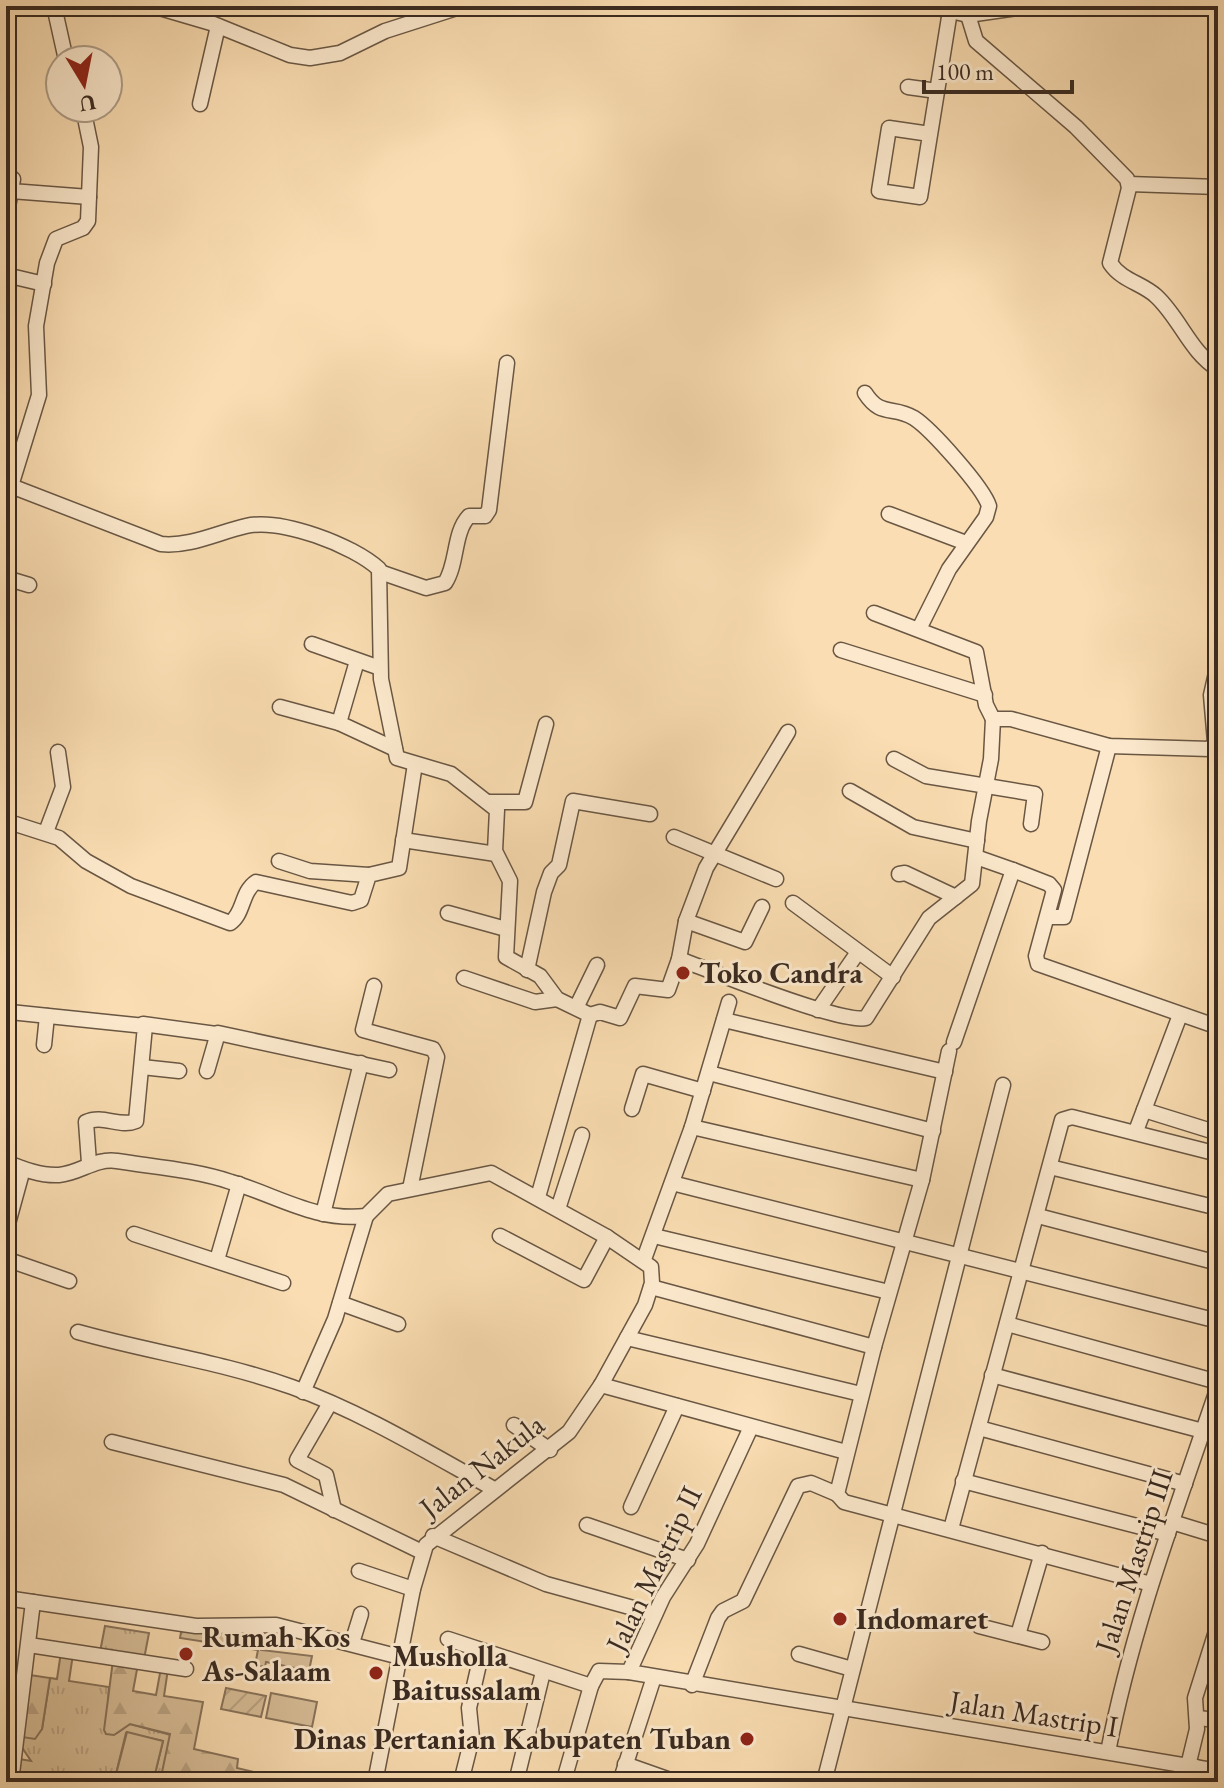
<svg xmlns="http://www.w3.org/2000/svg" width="1224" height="1788" font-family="'EB Garamond',serif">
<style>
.grass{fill:url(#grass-tufts);stroke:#89745c;stroke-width:2}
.forest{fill:url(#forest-firs);stroke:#89745c;stroke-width:2}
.garden{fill:url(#garden-furrows);stroke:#89745c;stroke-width:2}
.pitch{fill:#d9bf99;stroke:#89745c;stroke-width:2}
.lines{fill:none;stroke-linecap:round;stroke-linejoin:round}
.minor-casing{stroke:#695744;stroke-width:17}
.minor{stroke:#fce9cd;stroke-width:14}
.poi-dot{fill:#8f2418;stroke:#fce9cd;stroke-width:3}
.labels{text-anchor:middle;stroke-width:6;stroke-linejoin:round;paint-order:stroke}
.poi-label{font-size:30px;font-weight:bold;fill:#392a20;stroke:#fce9cd;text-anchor:start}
.street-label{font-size:30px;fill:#392a20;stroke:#fce9cd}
</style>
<defs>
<pattern id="grass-tufts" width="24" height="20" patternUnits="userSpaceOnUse" patternTransform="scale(2)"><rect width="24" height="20" fill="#d9bf99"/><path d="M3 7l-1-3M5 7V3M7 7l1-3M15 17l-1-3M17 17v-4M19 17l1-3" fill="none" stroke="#bba484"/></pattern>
<pattern id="forest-firs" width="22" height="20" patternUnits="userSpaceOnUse" patternTransform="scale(2)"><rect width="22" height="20" fill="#d9bf99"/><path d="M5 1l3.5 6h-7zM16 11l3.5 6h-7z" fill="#bba484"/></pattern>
<pattern id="garden-furrows" width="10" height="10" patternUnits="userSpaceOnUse" patternTransform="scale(2)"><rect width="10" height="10" fill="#d9bf99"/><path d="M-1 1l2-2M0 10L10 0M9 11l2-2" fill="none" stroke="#bba484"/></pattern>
</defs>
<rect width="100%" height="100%" fill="#faddb2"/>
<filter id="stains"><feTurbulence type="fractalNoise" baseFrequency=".0025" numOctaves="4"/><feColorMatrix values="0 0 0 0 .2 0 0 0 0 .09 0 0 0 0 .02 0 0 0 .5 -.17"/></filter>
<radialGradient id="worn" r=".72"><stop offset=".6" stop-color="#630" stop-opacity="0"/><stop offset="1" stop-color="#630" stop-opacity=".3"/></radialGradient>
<g class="grass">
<polygon points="105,1626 149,1633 144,1659 100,1652"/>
<polygon points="182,1627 265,1627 261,1650 312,1656 309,1671 266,1662 265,1667 255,1665 258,1650 180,1638"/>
<polygon points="61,1652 73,1654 69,1681 109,1687 106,1734 117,1733 130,1724 171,1735 160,1782 153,1782 163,1741 126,1733 114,1782 17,1782 19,1759 31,1761 21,1746 22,1737 42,1729 50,1678 57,1679"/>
</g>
<g class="forest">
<polygon points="113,1660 138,1664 133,1691 156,1695 161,1668 168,1669 164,1696 203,1702 194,1749 238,1759 237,1768 295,1782 160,1782 170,1734 130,1724 114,1735 106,1734 104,1730"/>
<polygon points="30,1675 50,1678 42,1729 35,1739 22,1737"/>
</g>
<polygon class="garden" points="226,1688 266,1696 261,1717 221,1709"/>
<g class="pitch">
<polygon points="271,1693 317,1702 312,1727 266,1718"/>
<polygon points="127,1732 163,1741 153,1782 114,1782"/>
</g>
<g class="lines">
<defs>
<g id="minor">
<polyline points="54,6 66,60"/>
<polyline points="153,6 211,23 290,55 310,58 340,53 385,31 463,6"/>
<polyline points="929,6 968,15 1032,6"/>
<path d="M968 15 976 41 1076 127 1127 179 1129 188 1110 263C1122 281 1142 283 1156 296 1180 318 1190 352 1218 369"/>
<polyline points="908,87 937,91"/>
<polyline points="200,104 218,26"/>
<polyline points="930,134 889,128 879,191 920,197 950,11"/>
<polyline points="6,178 13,179 11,191 89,197"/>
<polyline points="1129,184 1218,187"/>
<polyline points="6,217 11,191"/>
<polyline points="6,275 44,284"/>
<path d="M865 393C881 418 893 405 914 418 931 429 983 487 989 506L986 517 949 569 919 629"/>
<path d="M11 486 161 544C190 547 219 532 246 526 281 518 353 545 379 569L381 679 397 758 451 774 497 810 495 851 510 881 506 957 540 976 557 999 590 1015 538 1197"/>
<polyline points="6,488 11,486 39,395 36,326 47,263 56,239 83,228 88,221 91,147 83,108"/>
<polyline points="889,514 966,543"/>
<path d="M380 572 426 588 445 583C458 563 453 533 469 516H485L489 510 507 363"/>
<polyline points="6,578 29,585"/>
<polyline points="874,613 976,652 986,705 993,719"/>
<polyline points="312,644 380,668"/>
<polyline points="841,650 985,695"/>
<polyline points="357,661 339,723 395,749"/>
<polyline points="280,707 339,723"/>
<polyline points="894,759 926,776 1035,794 1031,824"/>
<polyline points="850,791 913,827 977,841"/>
<polyline points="488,802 525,802 546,724"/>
<path d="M6 821 59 838 86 861 131 886 230 923C244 914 241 892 256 882L352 903 361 900 369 875 399 868 415 764"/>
<polyline points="46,832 63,787 58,752"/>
<polyline points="674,837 776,879"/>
<polyline points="403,840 496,854"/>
<polyline points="279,861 310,871 369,875"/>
<polyline points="1013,870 1049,884 1054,890 1036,956 1038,964 1218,1027"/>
<polyline points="899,874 905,873 956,897"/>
<polyline points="793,903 893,977"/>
<polyline points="448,913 506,929"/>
<polyline points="1048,917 1064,917 1109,746"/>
<polyline points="686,921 745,942 762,907"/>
<polyline points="679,959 686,921 706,868 788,732"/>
<polyline points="527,970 544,892 551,873 559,865 573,801 650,814"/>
<polyline points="464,978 535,1002 557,999"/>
<polyline points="374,986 363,1030 433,1049 437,1057 410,1189"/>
<polyline points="577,1006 597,965"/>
<polyline points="818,1010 858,952"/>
<path d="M10 1012 145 1026 136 1121C120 1128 103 1114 86 1122L89 1163"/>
<path d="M590 1015 600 1012 620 1018 635 986 668 990 679 959C712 971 841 1024 866 1018L929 918 972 884 979 821 991 759 993 719H1011L1109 746 1210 749 1215 742 1211 695 1218 664"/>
<polyline points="724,1020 945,1072"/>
<polyline points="143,1024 216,1034"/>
<polyline points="954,1042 1013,870 976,857"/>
<polyline points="44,1045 47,1016"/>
<polyline points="949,1051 922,1180 874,1347 837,1494 844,1502 1151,1584"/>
<polyline points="142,1067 179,1071"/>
<polyline points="207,1071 218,1033 389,1070"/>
<polyline points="709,1073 933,1131"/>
<polyline points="632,1109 643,1074 703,1091"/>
<polyline points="1144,1110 1218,1133"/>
<polyline points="692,1127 922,1180"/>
<polyline points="1136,1131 1180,1015"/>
<path d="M6 1162C23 1169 41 1176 59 1175 81 1173 94 1158 117 1161 155 1167 195 1170 231 1182 276 1195 316 1222 366 1216L388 1194 491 1173 607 1237 651 1267 652 1283 645 1305 601 1385 569 1432 426 1545 413 1589 375 1782"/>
<polyline points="1050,1167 1218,1208"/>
<polyline points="672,1183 1218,1321"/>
<polyline points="558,1209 582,1135"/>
<polyline points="323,1214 361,1063"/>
<polyline points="1038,1216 1218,1263"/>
<polyline points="6,1231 23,1169"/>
<polyline points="134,1234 283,1283"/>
<polyline points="500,1236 584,1280 607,1237"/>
<polyline points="654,1236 889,1292"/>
<polyline points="6,1259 69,1281"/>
<polyline points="644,1259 692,1127 729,1002"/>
<polyline points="217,1260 239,1184"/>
<polyline points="651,1287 874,1347"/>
<polyline points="340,1303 398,1324"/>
<polyline points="1007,1324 1218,1382"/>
<path d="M78 1332C149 1352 222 1362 292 1387 362 1412 429 1453 494 1489"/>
<polyline points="627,1338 861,1394"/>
<polyline points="992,1375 1218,1435"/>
<polyline points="601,1385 846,1452"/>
<polyline points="303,1392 335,1319 366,1216"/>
<polyline points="330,1403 297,1460 326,1475 334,1510"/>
<polyline points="514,1425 550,1450"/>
<polyline points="751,1427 697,1544 663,1597 629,1672 1218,1771"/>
<polyline points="979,1428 1185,1484"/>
<polyline points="112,1442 284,1485 422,1552"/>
<polyline points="963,1481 1168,1534"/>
<polyline points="631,1507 677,1406"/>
<polyline points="1172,1522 1218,1536"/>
<polyline points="587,1525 688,1560"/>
<polyline points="951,1529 1062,1120 1072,1117 1218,1154"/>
<polyline points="433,1536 546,1584 655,1614"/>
<polyline points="359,1571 413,1589"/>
<polyline points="6,1598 196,1626 276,1625 400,1657"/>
<polyline points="979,1626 1042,1642"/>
<polyline points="1018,1635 1042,1553"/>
<polyline points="448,1639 591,1686 599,1671 629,1672"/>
<polyline points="352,1643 361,1614"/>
<polyline points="29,1645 186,1669"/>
<polyline points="799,1654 852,1669"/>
<polyline points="692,1685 718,1618 723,1611 743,1601 798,1486 811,1483 837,1494"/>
<polyline points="1197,1718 1218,1720"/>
<path d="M1108 1752C1132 1627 1177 1508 1218 1387"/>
<polyline points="625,1764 676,1782"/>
<polyline points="1188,1766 1197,1729 1195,1698 1218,1625"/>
<polyline points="566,1773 591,1686"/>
<polyline points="11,1782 33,1602"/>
<polyline points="461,1782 472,1738 469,1708 482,1651"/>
<polyline points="516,1782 543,1672"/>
<polyline points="620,1782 654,1677"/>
<polyline points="824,1782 1003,1085"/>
<polyline points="1189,1782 1196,1767"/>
</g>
</defs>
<use href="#minor" class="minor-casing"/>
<use href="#minor" class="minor"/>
</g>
<g class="poi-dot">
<circle cx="683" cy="973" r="8"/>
<circle cx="840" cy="1619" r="8"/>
<circle cx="186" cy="1654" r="8"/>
<circle cx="376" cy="1673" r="8"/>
<circle cx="747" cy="1739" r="8"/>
</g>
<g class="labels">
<g class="poi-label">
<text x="699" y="983">Toko Candra</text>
<text x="856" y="1629">Indomaret</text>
<text x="202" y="1647">Rumah Kos<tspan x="202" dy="34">As-Salaam</tspan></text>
<text x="392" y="1666">Musholla<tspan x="392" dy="34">Baitussalam</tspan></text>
<text x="731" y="1749" text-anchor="end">Dinas Pertanian Kabupaten Tuban</text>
</g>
<g class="street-label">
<text transform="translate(482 1466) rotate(-38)" y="10">Jalan Nakula</text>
<text transform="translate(1134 1561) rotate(-72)" y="10">Jalan Mastrip III</text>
<text transform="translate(654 1569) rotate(-64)" y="10">Jalan Mastrip II</text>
<text transform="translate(1034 1714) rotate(9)" y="10">Jalan Mastrip I</text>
</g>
</g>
<rect width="1224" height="1788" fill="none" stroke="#faddb2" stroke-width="32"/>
<rect x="8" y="8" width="1208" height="1772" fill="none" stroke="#392a20" stroke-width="4"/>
<rect x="16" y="16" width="1192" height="1756" fill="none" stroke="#392a20" stroke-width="2"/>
<g transform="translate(84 84) rotate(170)"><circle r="38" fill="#fce9cd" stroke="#ae9d88" stroke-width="2"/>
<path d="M0-6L14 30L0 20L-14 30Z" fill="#8f2418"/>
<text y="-12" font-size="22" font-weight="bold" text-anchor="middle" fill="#392a20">U</text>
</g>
<path d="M924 80v12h148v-12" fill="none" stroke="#392a20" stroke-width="4"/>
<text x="936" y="80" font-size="24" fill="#392a20" stroke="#fce9cd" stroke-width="6" paint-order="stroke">100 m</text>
<rect width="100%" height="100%" filter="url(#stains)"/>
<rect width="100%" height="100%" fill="url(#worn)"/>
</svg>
